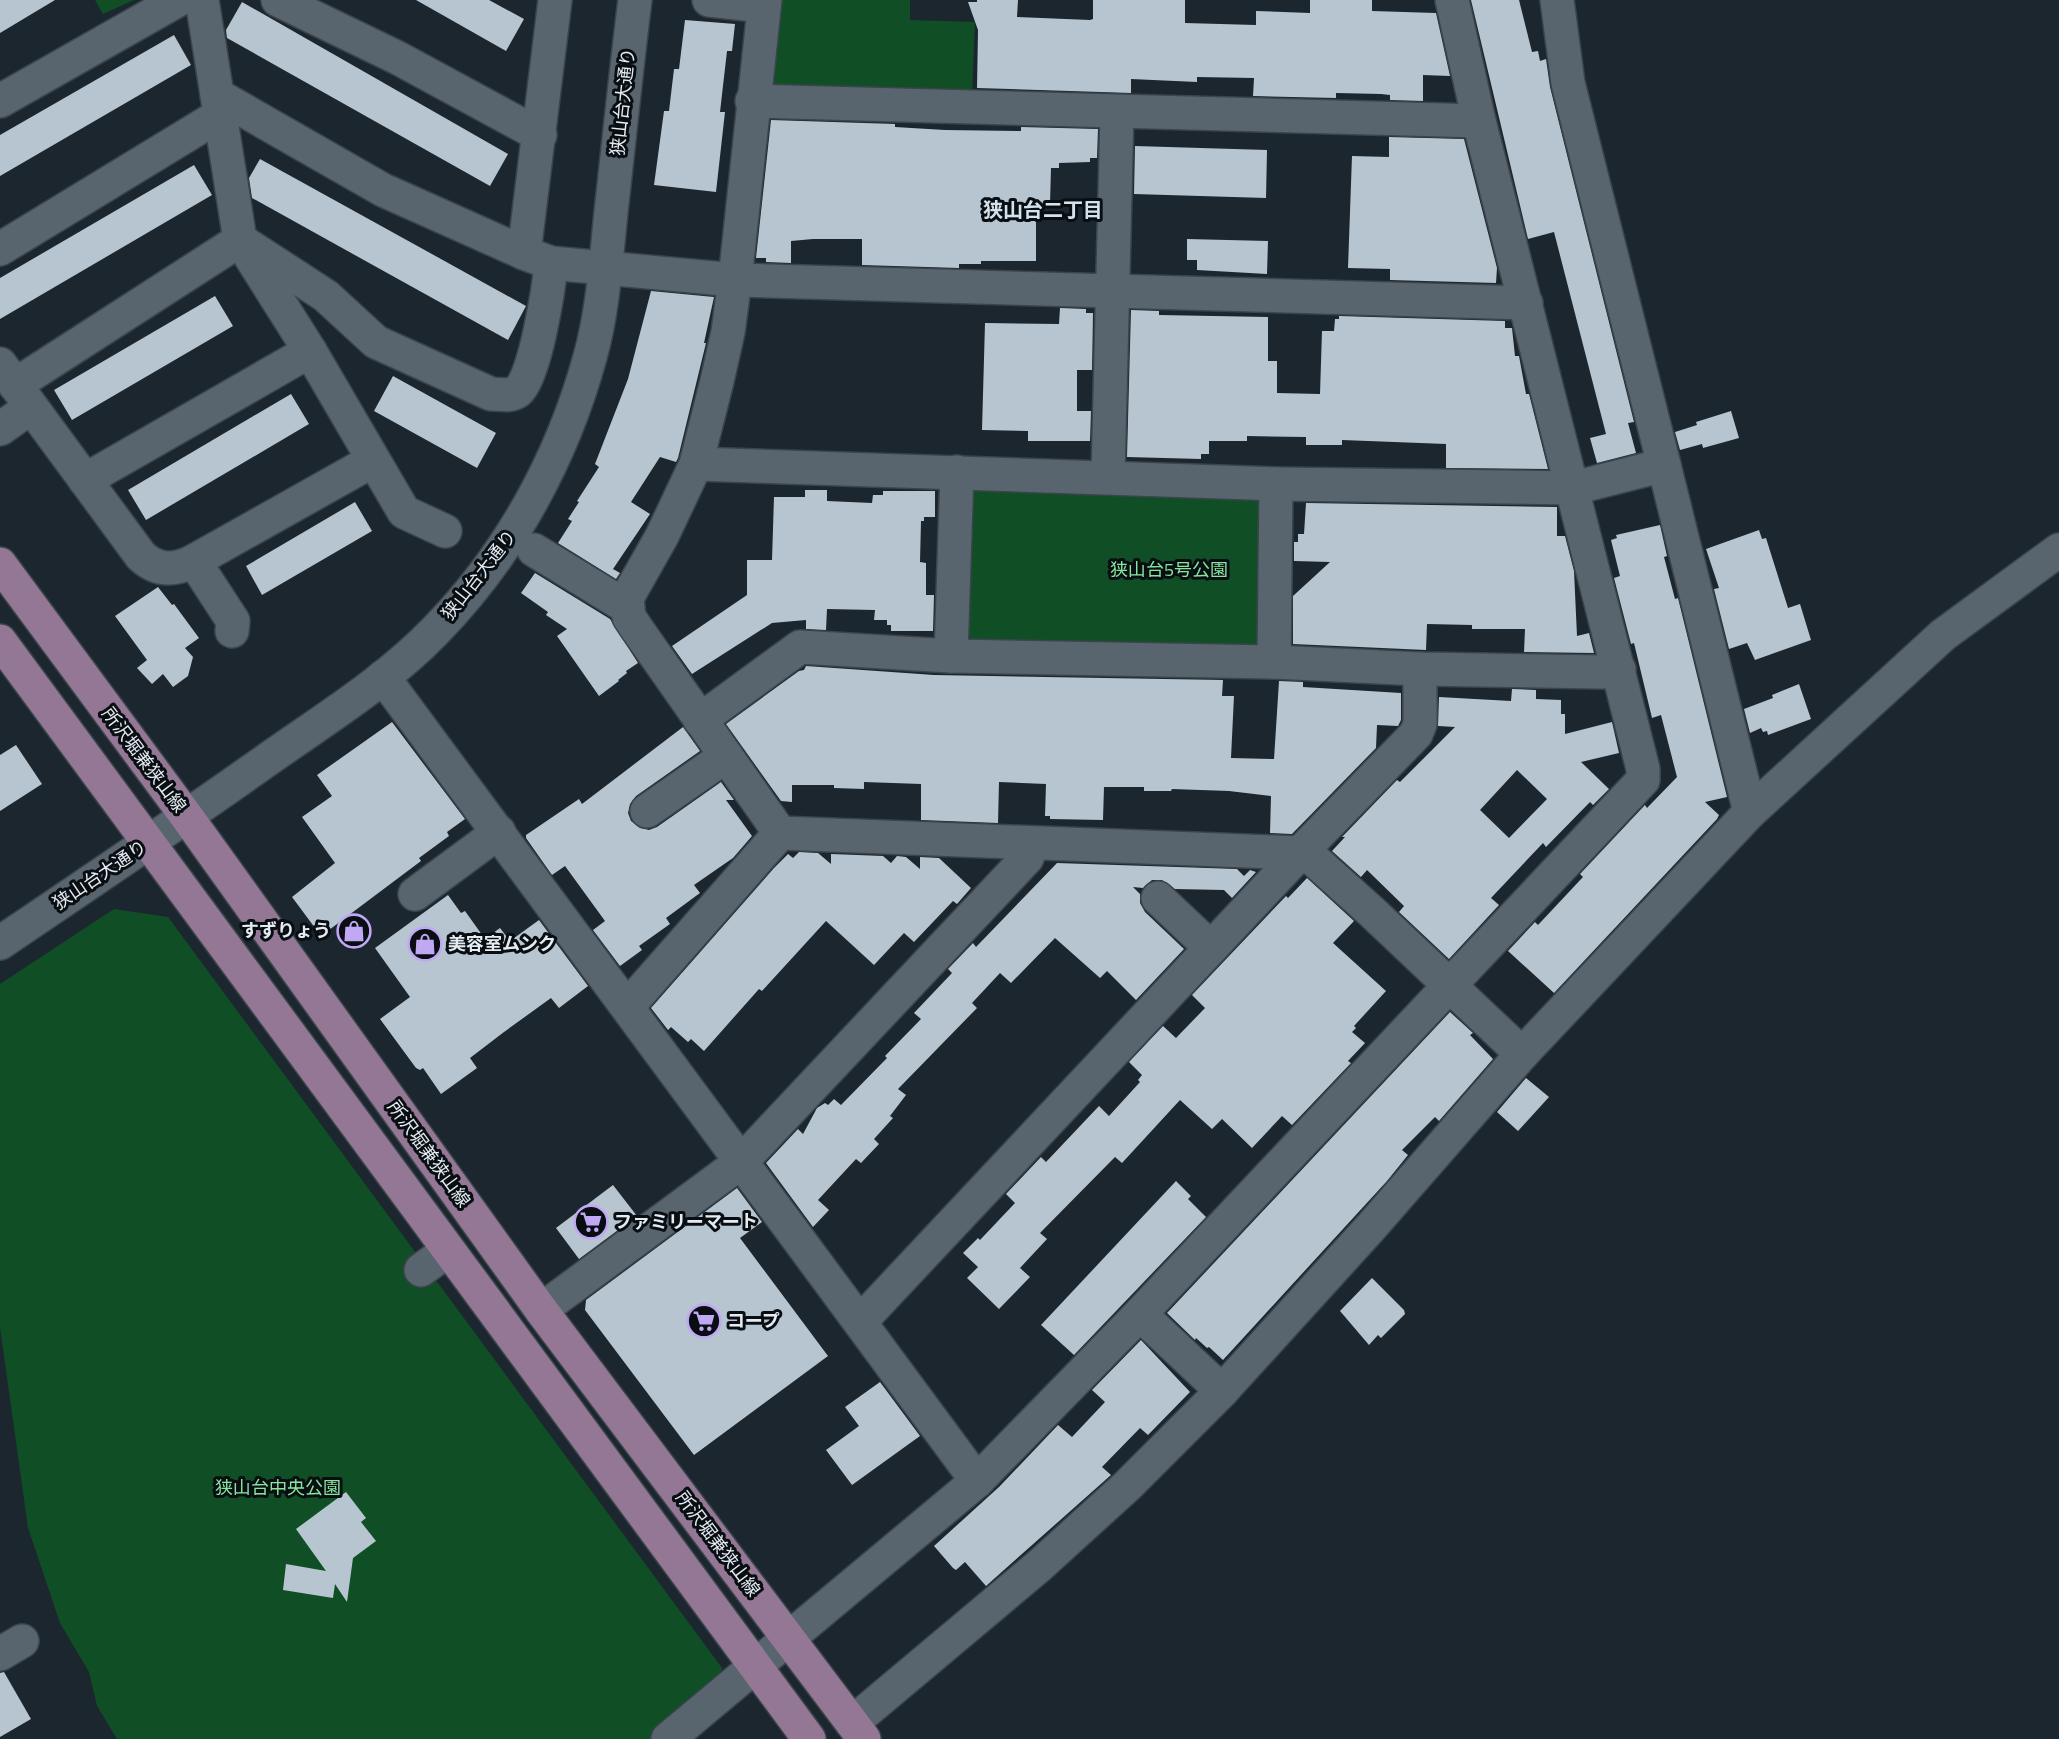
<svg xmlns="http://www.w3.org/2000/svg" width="2059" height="1739" font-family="'Titillium Web','Noto Sans JP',sans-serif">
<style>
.green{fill:#104f26}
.building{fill:#b7c5d1;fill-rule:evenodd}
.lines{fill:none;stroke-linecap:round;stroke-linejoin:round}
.minor-casing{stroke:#3b444b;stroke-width:36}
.major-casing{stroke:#3b444b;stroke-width:36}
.minor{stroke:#58656f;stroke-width:33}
.major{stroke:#937795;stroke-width:33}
.labels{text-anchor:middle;stroke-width:6;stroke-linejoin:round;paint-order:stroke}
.street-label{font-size:18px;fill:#e4ebf2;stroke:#090e12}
.park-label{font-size:18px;fill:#87e59e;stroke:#090e12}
.poi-label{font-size:18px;font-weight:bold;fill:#e4ebf2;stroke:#090e12;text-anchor:start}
.neighbourhood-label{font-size:20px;font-weight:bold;fill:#d4e2ee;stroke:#090e12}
</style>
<rect width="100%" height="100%" fill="#1b262e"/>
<g class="green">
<polygon points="95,0 134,0 103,14"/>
<polygon points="776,0 910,0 910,20 975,22 972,95 776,91 768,84"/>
<polygon points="973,486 1257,492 1265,502 1263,641 1243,652 977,644 962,631 965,494"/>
<polygon points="114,909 168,917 722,1668 720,1680 650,1739 117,1739 97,1706 89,1672 60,1623 28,1528 0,1327 0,984"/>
</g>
<g class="building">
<polygon points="0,0 55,0 0,33"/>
<polygon points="416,0 489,0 524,19 506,51"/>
<polygon points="977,0 1018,0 1017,17 1090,20 1093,19 1093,0 1185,0 1185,23 1256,25 1256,11 1310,13 1310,0 1372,0 1372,11 1436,13 1450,76 1423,75 1423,101 1390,100 1390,95 1381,94 1336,93 1336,98 1253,96 1254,78 1197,77 1197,82 1131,79 1131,93 977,88 978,30 968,2 977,2"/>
<polygon points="1471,0 1519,0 1532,52 1538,51 1540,61 1546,59 1550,87 1634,422 1628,423 1636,453 1597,463 1590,438 1606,434 1554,232 1528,239"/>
<polygon points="242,2 508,154 490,186 227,38 226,30"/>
<polygon points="685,20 735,24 732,51 727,51 720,112 725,112 716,192 654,185 664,111 669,111 674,69 679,69"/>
<polygon points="174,35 191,65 0,176 0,135"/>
<polygon points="771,120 895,124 895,127 945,130 1021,131 1021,127 1098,129 1097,158 1090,158 1090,162 1059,163 1059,168 1051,168 1050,204 1038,204 1036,207 1036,261 981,261 981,264 959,264 959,268 862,265 862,239 813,239 791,241 791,263 766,262 766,258 756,258"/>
<polygon points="1389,137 1464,139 1497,268 1496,283 1390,280 1390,269 1348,268 1352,156 1389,157"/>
<polygon points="1135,146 1267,150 1266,198 1134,194"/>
<polygon points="260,159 526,306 508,340 252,198 249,178"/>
<polygon points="194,165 212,195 0,319 0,278"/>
<polygon points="1187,239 1268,241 1267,274 1197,270 1197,260 1187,260"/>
<polygon points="651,291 714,297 704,343 706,343 678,458 676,462 660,457 631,502 650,514 613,569 620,573 616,579 558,543 572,521 568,519 579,502 577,501 599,467 595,464 628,379"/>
<polygon points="215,296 233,326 72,420 54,390"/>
<polygon points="1060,308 1086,309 1086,313 1093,313 1092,370 1077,370 1077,411 1091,411 1090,441 1028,441 1028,431 982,430 985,323 1059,324"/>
<polygon points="1131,310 1159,311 1159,315 1268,317 1268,361 1277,361 1277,393 1320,394 1322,331 1334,331 1335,319 1339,319 1339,316 1505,321 1505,328 1512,328 1515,356 1519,356 1526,394 1529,394 1548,469 1446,468 1446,444 1342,440 1342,445 1306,445 1306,437 1247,436 1247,441 1209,441 1209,454 1201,454 1201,459 1127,457"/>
<polygon points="393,376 496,433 477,468 374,411"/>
<polygon points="291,394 309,424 146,520 128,490"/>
<polygon points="1731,411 1739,438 1703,448 1702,444 1680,450 1675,432 1697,425 1696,422"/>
<polygon points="805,490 827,490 827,501 872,503 873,495 883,495 883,491 935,491 935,517 924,517 924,521 921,521 920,562 926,563 926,595 934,595 933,631 891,631 891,625 887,625 887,620 874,620 875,610 827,609 826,630 806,629 806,620 772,623 692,674 672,646 747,595 747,560 772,560 774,497 805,497"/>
<polygon points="355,502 372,531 262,595 246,566"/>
<polygon points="1306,503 1557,507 1557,536 1565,536 1574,571 1577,636 1589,633 1594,653 1524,652 1525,629 1472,629 1472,625 1427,624 1426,650 1293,644 1293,596 1330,562 1294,561 1294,542 1298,542 1298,534 1304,534"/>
<polygon points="1660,525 1667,556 1664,557 1675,599 1678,598 1727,797 1705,802 1719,815 1717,819 1554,993 1508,951 1535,922 1538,925 1583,877 1580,874 1645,805 1647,808 1677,777 1661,715 1652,718 1634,643 1631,644 1614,578 1620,576 1611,540 1617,538 1616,535"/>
<polygon points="1759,530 1762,539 1766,538 1788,608 1800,604 1811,640 1755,660 1747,643 1729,649 1714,589 1719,588 1706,549"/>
<polygon points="535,573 610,619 638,663 626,671 627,673 618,680 619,681 599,696 557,636 567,629 546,615 548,612 521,593"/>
<polygon points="158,587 172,605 174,604 199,638 185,648 193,657 188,676 173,687 163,674 152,684 137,668 147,660 115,616"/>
<polygon points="806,666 934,675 1223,680 1222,696 1234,696 1231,758 1274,759 1279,681 1303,682 1303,687 1401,693 1401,720 1398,726 1377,725 1376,748 1292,834 1270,833 1271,796 1229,791 1172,789 1171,791 1144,791 1144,787 1104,787 1103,820 1050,819 1050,816 1045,816 1046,784 999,782 998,823 921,820 921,784 864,782 864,789 834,788 834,785 792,785 792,802 781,801 726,724 799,671 804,670"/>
<polygon points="1799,684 1811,719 1768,735 1767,731 1763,732 1761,728 1750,733 1744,709 1773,698 1772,695"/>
<path d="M1512 689 1536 690V699L1561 700V714H1565V734L1612 722 1619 753 1581 762 1609 789 1593 805 1590 802 1546 847 1543 843 1491 898 1499 905 1449 959 1399 912 1404 906 1367 870 1361 877 1332 851 1345 837H1342L1397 780 1400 782 1455 727 1438 726 1439 697 1511 701ZM1517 770 1547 799 1509 838 1480 810Z"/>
<polygon points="392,722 465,819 447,832 449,836 419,858 421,861 321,936 292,897 335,863 302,817 332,796 317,775"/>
<polygon points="683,727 700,751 636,796 630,804 628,813 631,821 640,828 649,830 657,827 721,782 734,800 726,800 752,836 733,858 694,885 700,893 666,918 670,924 639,946 642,950 620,966 593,930 605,921 565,866 552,875 526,838 526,835 579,799 582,804"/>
<polygon points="16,745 42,784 0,811 0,755"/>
<polygon points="799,852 818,853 831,864 831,854 883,856 891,863 897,856 906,857 920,869 920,857 939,858 971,888 957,904 953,901 914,942 904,933 874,965 826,921 762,991 759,989 704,1051 691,1039 688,1042 671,1027 668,1030 651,1008 774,868 788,854 793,858"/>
<polygon points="1057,863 1237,869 1244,876 1250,870 1256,872 1232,898 1224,890 1175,889 1162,880 1152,880 1143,888 1133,887 1140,894 1140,903 1145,912 1184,949 1136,1000 1107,971 1100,978 1055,938 1011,983 1000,973 972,1003 977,1008 898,1089 906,1095 890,1116 893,1118 874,1139 879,1144 861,1163 856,1159 818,1200 829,1210 813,1227 766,1163 798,1129 803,1134 817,1108 825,1103 828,1105 834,1099 841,1105 887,1058 885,1056 921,1019 914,1013 952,973 948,969 973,943 976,947"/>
<polygon points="1307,878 1354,921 1333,943 1386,991 1354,1026 1356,1028 1352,1032 1365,1043 1348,1061 1351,1063 1292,1125 1282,1116 1252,1148 1222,1119 1212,1129 1180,1100 1122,1163 1115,1157 1040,1233 1047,1239 1020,1268 1030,1277 999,1309 967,1278 978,1267 963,1253 978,1238 980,1240 1015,1203 1006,1194 1041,1157 1046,1162 1099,1106 1109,1116 1140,1082 1138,1080 1142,1075 1129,1062 1163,1026 1176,1038 1205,1008 1192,995 1286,896 1288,898"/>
<polygon points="448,895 461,913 465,911 485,939 500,928 510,941 539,920 588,986 559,1008 551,998 504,1032 470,1058 477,1068 441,1094 423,1068 420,1070 416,1068 380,1019 410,997 375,948"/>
<polygon points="1450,1012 1473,1033 1470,1035 1493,1059 1439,1121 1435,1117 1402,1150 1408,1155 1387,1181 1223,1360 1209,1347 1207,1348 1196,1338 1195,1340 1167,1313"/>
<polygon points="1526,1078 1549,1097 1518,1131 1497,1112"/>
<polygon points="1176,1181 1191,1196 1188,1199 1206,1217 1074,1355 1041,1325"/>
<polygon points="613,1185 637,1216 579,1259 556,1228"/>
<polygon points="737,1188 762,1222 740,1238 828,1356 694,1455 585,1310 586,1300"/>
<polygon points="1372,1278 1404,1310 1405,1314 1381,1338 1378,1335 1369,1345 1340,1311"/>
<polygon points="1141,1340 1190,1392 1148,1435 1140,1428 1102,1467 1111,1475 986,1586 965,1562 956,1570 953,1568 934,1546 999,1487 1058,1425 1072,1437 1105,1402 1092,1390"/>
<polygon points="880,1382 920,1436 852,1485 826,1450 859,1426 845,1407"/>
<polygon points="346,1492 366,1518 361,1522 376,1541 353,1558 347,1602 335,1584 333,1598 283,1590 286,1564 326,1571 296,1529"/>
<polygon points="4,1672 31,1719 0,1737 0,1673"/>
</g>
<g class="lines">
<defs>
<g id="minor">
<polyline points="202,0 240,240 310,351 404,512 445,531"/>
<polyline points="278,0 398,58 540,135"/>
<polyline points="555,0 524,253 551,263 735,280 1526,303"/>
<polyline points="709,0 764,6"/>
<polyline points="765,0 735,280 728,332 717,381 696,464 662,536 627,598 629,617 637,629 780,833 1300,853 1312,858 1373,913 1522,1054"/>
<polyline points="1557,0 1568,83 1664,465"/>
<polyline points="217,95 383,190 524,253"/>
<polyline points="0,101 178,0"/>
<polyline points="752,101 1479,121"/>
<polyline points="0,249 220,115"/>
<path d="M0 364 141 556C157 571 174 571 194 561L372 461"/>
<path d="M15 385 240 240 326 296 376 342 491 394C500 394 510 397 518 391 535 378 549 287 551 263"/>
<polyline points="0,429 31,407"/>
<polyline points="696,464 1276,484 1574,488 1664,465 1750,812"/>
<polyline points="1108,477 1117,112"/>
<polyline points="85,480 310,351"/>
<polyline points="534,550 627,607"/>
<polyline points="194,561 233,621 232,631"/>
<polyline points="951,656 957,472"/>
<polyline points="1274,662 1276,484"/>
<polyline points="383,677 977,1481"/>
<polyline points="700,720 800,647 951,656 1274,662 1420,669 1602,672 1619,669"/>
<polyline points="647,811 726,756"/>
<polyline points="415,894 499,832"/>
<polyline points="1158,898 1211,948"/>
<path d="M0 943C86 885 172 827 257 767 317 724 384 684 436 630 510 554 562 459 590 357 603 311 606 260 611 212 619 141 626 71 635 0"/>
<polyline points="628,1006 780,833"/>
<polyline points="421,1270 447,1251"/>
<polyline points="541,1310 741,1162 1027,858 1032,844"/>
<polyline points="1140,1314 1222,1391"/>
<polyline points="860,1322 1300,853 1416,734 1420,724 1420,669"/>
<polyline points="0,1654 22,1641"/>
<polyline points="852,1723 1039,1566 1127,1486 1222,1391 1372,1226 1522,1054 1750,812 1943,635 2059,550"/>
<polyline points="668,1739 977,1481 1140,1314 1643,780 1643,769 1479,121 1452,0"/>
</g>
<g id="major">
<polyline points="0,564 187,817 541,1310 864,1739"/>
<polyline points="0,641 809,1739"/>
</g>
</defs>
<use href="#minor" class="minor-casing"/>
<use href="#major" class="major-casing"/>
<use href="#minor" class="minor"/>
<use href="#major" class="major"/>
</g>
<defs>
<symbol id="shop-ring" viewBox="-11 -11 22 22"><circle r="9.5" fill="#090e12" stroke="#c1a8f3" stroke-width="1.5"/><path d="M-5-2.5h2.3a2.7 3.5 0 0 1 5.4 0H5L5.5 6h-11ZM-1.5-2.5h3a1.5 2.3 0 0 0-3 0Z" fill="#c1a8f3"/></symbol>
<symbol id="supermarket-ring" viewBox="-11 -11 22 22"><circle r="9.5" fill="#090e12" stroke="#c1a8f3" stroke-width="1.5"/><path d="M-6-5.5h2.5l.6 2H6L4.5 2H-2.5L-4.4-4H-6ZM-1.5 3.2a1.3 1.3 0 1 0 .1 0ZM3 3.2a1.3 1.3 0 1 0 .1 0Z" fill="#c1a8f3"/></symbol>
</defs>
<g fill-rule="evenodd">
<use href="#shop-ring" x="335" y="912" width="38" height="38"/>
<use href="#shop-ring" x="406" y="925" width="38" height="38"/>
<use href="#supermarket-ring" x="572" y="1203" width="38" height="38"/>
<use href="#supermarket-ring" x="685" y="1302" width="38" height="38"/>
</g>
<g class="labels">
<g class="street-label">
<text transform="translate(623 102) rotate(-84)" y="6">狭山台大通り</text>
<text transform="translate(479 575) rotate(-52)" y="6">狭山台大通り</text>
<text transform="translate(144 760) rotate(53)" y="6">所沢堀兼狭山線</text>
<text transform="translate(100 875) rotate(-34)" y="6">狭山台大通り</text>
<text transform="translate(429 1154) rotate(54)" y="6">所沢堀兼狭山線</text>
<text transform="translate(718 1544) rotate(53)" y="6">所沢堀兼狭山線</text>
</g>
<g class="park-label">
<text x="1169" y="576">狭山台5号公園</text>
<text x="278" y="1494">狭山台中央公園</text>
</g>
<g class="poi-label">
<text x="331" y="937" text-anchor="end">すずりょう</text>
<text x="448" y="950">美容室ムンク</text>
<text x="614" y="1228">ファミリーマート</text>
<text x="727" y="1327">コープ</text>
</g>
<g class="neighbourhood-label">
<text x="1043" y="217">狭山台二丁目</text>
</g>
</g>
</svg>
